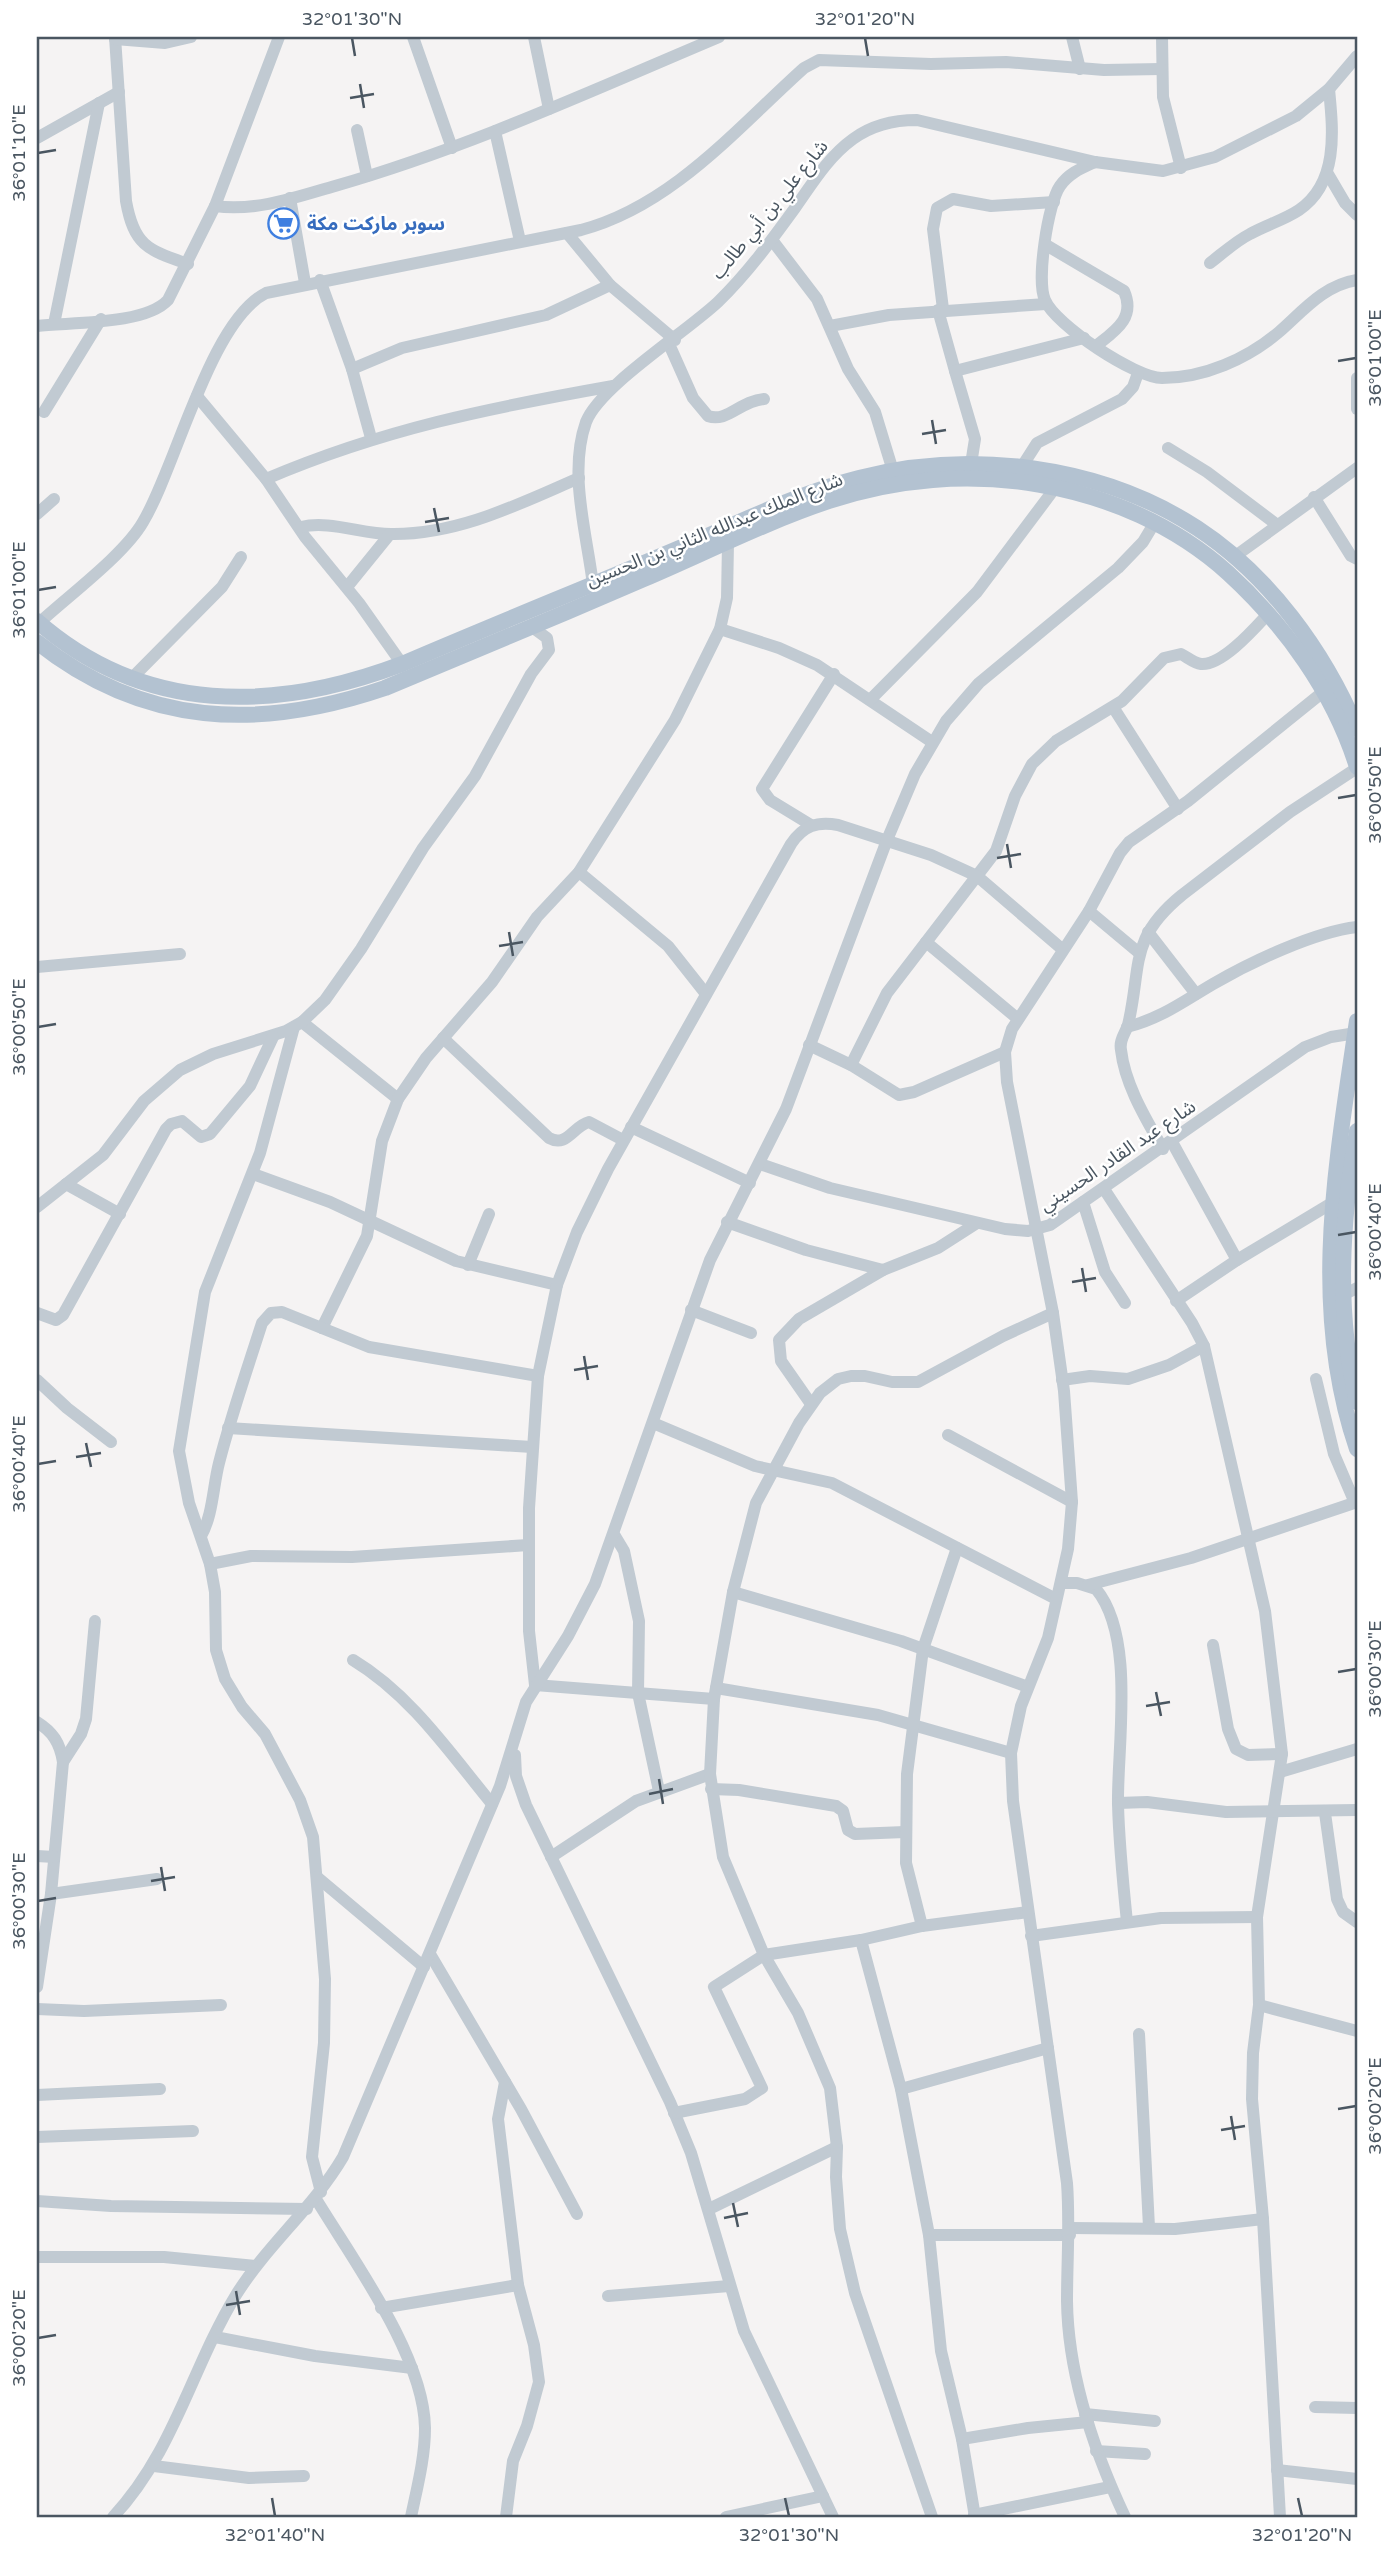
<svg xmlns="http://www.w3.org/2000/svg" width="1394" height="2554" font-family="'Varela Round','Noto Sans Arabic',sans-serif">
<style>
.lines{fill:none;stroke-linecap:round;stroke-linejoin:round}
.minor{stroke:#c1cad2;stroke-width:12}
.major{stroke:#b3c2d1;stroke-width:16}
.ticks{fill:none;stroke:#4a5661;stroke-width:2.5}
.labels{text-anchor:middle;stroke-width:5;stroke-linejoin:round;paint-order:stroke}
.street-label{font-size:19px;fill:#4a5661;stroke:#fff}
.shop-label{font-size:19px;font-weight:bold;fill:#366cbe;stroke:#fff;text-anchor:start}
.neatline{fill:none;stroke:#4a5661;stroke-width:2.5}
.ticks-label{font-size:18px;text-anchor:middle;fill:#4a5661}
</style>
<rect width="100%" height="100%" fill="#f5f3f3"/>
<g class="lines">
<g class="minor">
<path d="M115 37 126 201C134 246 148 250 188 264"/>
<polyline points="413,37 452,148"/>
<polyline points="534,37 549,109"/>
<polyline points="1072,37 1080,69"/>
<polyline points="1162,37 1163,97 1181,168"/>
<polyline points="115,39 165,43 191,37"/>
<polyline points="357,130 367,176"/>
<polyline points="495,131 520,241"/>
<polyline points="37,138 119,92"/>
<path d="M1095 162C1082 168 1069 173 1060 186 1048 203 1036 281 1045 300 1055 325 1136 378 1162 378 1204 378 1247 359 1279 332 1303 311 1324 285 1357 280"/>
<polyline points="1328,174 1345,203 1357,215"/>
<polyline points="290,198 305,283"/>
<path d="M215 206C255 212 297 197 335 186 468 148 593 90 719 37"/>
<polyline points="567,233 610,285"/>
<polyline points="772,240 817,299 848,369 875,412 893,471"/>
<path d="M1046 245 1124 291C1136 318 1115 331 1096 346"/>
<path d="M1210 263C1223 253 1236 241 1250 234 1266 225 1284 220 1299 210 1339 183 1333 130 1329 89"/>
<polyline points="320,280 352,369 371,438"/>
<polyline points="943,309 933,229 937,208 953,199 991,206 1054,202"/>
<polyline points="938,310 955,371"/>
<polyline points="54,324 99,103"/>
<path d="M37 326C71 322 145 325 168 300L215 206 279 37"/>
<polyline points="830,326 889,315 1046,304"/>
<path d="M669 344 693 398 708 416C727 423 740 401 764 399"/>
<polyline points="352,369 402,348 546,315 610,285 675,340"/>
<polyline points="1357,378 1357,409"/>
<polyline points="197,396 266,479 305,537 359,603 402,664"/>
<polyline points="44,412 101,319"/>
<polyline points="1168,448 1207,472 1276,524"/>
<polyline points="971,464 975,439 955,371 1084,338"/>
<polyline points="1021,468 1037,443 1122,399 1133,387 1138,373"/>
<path d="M266 479C383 429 489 408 613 386"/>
<polyline points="1314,497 1351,556 1357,559"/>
<polyline points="37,514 54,499"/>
<path d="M301 527C329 520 362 534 391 534 458 535 519 504 579 478"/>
<polyline points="1234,557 1357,468"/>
<path d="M593 585C587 534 568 473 586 422 600 386 685 333 718 302 747 274 771 241 795 208 812 184 828 157 853 139 872 125 893 120 917 120L1095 162 1163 171 1215 157 1296 116 1329 89 1357 56"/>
<polyline points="347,587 390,534"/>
<path d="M39 623C68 596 124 555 143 522 176 467 210 321 266 293L581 230C672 206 737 128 804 68L819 60 931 64 1006 62 1104 70 1161 69"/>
<polyline points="720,629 779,648 817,665 932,742"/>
<polyline points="133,677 222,587 241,557"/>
<polyline points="870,700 977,592 1055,488"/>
<polyline points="1113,707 1178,809"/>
<polyline points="811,825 770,800 762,789 834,674"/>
<polyline points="579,872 668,946 706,994"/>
<polyline points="1089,911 1138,952"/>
<polyline points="1148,932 1196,994"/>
<polyline points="926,942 1018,1019"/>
<polyline points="37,967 180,954"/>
<polyline points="302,1022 398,1099"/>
<polyline points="294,1027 260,1153 205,1292 179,1451 189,1503 210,1564 215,1592 216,1650 225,1679 242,1707 265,1734 300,1800 313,1837 325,1979 324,2043 312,2157 321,2192"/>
<path d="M1127 1027C1160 1019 1184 1001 1213 984 1251 962 1314 932 1357 927"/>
<path d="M443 1038 549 1138C567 1148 573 1126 589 1122L623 1140"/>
<polyline points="809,1045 851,1065 899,1095 914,1092 1005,1052"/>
<path d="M851 1065 887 993 996 851 1015 796 1032 764 1056 741 1122 701 1164 658 1181 654C1187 657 1194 663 1201 664 1222 666 1255 628 1268 614"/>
<polyline points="631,1127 750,1183"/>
<polyline points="1172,1142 1237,1260"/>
<path d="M1163 1149C1146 1119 1125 1085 1121 1050 1119 1040 1125 1034 1128 1025 1142 966 1128 939 1182 895L1290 812 1357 768"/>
<polyline points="760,1164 830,1188 1005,1229 1028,1231 1050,1225 1305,1047 1331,1037 1356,1033"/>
<polyline points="253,1174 330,1202 456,1261 557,1285"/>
<polyline points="66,1184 120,1214"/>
<polyline points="1104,1189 1192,1323 1204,1346 1265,1611 1282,1754 1257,1917 1259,2005 1253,2053 1252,2099 1263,2219 1280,2517"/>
<polyline points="1083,1202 1105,1272 1125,1303"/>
<polyline points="37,1207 103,1155 144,1101 180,1070 213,1054 286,1031 302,1022 325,1000 361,949 423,848 475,776 531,674 549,650 547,638 532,627"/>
<polyline points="727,1222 806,1250 883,1270 938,1248 977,1223"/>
<polyline points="468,1265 489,1214"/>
<polyline points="1343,1295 1357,1288"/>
<polyline points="1176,1301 1237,1260 1332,1203"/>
<polyline points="691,1310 751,1333"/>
<polyline points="37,1313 56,1320 63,1315 166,1129 171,1124 182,1121 201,1137 210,1134 250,1086 273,1037"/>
<polyline points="322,1328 367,1236 382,1141 398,1099 426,1058 492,982 537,917 579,872 675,720 720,629 727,598 728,543"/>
<polyline points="1316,1379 1334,1454 1355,1503"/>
<polyline points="37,1380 67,1408 111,1442"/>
<polyline points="1062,1380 1090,1376 1128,1379 1169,1365 1204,1346"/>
<polyline points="811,1404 781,1361 779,1340 799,1319 883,1270"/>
<polyline points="653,1423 755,1466 832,1483 1056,1599"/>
<polyline points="228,1428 532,1447"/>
<polyline points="948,1435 1072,1502"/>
<path d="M201 1536C213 1515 213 1486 219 1463 231 1416 247 1370 262 1323L271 1313 282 1312 369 1347 538 1376"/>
<polyline points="615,1536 624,1551 639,1621 638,1693 659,1791"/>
<polyline points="210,1564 251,1556 352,1557 528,1545"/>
<path d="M1061 1583H1077L1096 1589C1136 1637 1117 1746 1118 1804 1119 1844 1123 1883 1127 1922"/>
<polyline points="1088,1585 1191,1558 1357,1502"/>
<polyline points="733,1592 901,1641 1028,1687"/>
<polyline points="1213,1645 1228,1729 1236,1749 1248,1755 1282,1754"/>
<path d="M353 1660C411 1695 450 1753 492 1804"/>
<polyline points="716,1688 878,1715 1011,1753"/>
<path d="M714 1699 535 1685 529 1631V1508L538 1376 557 1285 577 1232 608 1169 791 844C803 826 817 821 838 825L931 855 977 876 1062 949"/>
<path d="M37 1722C53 1732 60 1743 63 1762L51 1894 37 1987"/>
<polyline points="515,1755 516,1776 526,1805 670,2102 691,2153 744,2331 833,2517"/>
<polyline points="63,1762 81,1734 86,1719 95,1621"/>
<polyline points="1280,1772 1357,1749"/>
<polyline points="711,1789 739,1790 836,1806 843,1811 848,1830 855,1834 905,1832"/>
<polyline points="1118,1803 1147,1802 1226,1812 1357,1810"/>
<polyline points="1325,1813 1337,1899 1343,1912 1357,1922"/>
<polyline points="37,1856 54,1857"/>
<polyline points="551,1857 636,1801 710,1774"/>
<polyline points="317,1877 424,1967"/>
<polyline points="51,1894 157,1879"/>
<polyline points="922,1926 906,1863 907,1774 923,1649 957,1548"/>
<polyline points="1031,1936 1161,1918 1257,1917"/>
<polyline points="861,1940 901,2089 929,2235 941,2351 962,2439 975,2517"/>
<polyline points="430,1954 521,2109 577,2214"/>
<polyline points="1259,2005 1357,2031"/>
<polyline points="37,2009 84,2011 221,2005"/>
<polyline points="1139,2034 1149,2227"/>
<polyline points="505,2082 498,2119 518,2285 534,2345 539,2382 527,2426 513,2461 506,2517"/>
<polyline points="901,2089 1048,2048"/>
<polyline points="37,2095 160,2089"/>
<polyline points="674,2113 745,2099 762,2088 714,1987 764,1955 861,1940 922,1926 1028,1912"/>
<polyline points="37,2137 193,2131"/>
<path d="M316 2199C353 2260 424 2356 425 2428 425 2458 417 2488 411 2517"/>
<polyline points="37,2201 111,2206 307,2209"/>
<polyline points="709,2209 837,2147"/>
<polyline points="1070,2228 1175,2229 1263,2219"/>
<polyline points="929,2235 1070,2235"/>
<polyline points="37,2257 164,2257 256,2266"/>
<polyline points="608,2296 729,2286"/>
<polyline points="381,2308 518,2285"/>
<polyline points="215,2337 315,2356 412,2368"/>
<polyline points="1315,2407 1357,2408"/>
<polyline points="1085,2414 1155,2421"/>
<polyline points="962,2439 1028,2428 1088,2422"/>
<polyline points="1096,2451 1145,2454"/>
<polyline points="154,2466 249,2478 304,2476"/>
<polyline points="1277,2470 1357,2479"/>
<polyline points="974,2515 1110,2487"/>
<path d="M113 2517C174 2452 191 2369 236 2295 267 2245 313 2208 343 2157L500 1786 526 1702 568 1636 595 1584 710 1260 786 1109 887 840 915 774 946 721 979 683 1118 568 1143 542 1155 522"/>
<polyline points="726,2517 823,2496"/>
<polyline points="932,2517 855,2293 840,2229 836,2177 837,2147 830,2088 798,2013 764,1955 723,1857 710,1774 714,1699 733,1592 756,1503 799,1423 820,1393 838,1379 851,1376 865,1376 892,1382 918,1382 1003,1336 1053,1313"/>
<path d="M1125 2517C1094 2451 1068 2375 1067 2301 1067 2261 1070 2223 1067 2183L1013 1801 1011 1753 1021 1706 1048 1638 1068 1549 1072 1502 1064 1391 1053 1313 1007 1082 1005 1052 1012 1029 1089 911 1120 853 1129 842 1188 801 1323 692"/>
</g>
<g class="major">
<path d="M37 621C144 715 275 712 402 664 495 624 590 586 684 546 741 522 799 493 859 478 970 449 1100 465 1197 528 1269 575 1324 651 1357 729"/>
<path d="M37 642C144 727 259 731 385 688 472 652 558 616 644 579 705 553 766 522 829 501 962 456 1122 478 1228 573 1285 625 1334 693 1357 767"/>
<path d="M1357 1021C1336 1164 1309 1309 1357 1449"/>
<path d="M1357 1131C1341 1222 1336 1312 1357 1402"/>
</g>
</g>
<path class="ticks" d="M352 38 355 56M865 38 868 56M360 84 364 108M350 98 374 94M38 153 56 150M1338 361 1356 358M932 420 936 444M922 434 946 430M434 508 439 532M425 522 449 518M38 590 56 587M1338 798 1356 795M1007 844 1011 868M997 858 1021 854M509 932 513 956M499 946 523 942M38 1027 56 1024M1338 1235 1356 1232M1082 1268 1086 1292M1072 1282 1096 1278M584 1356 588 1380M574 1370 598 1366M86 1443 91 1467M76 1457 101 1453M38 1464 56 1461M1338 1672 1356 1669M1156 1692 1161 1716M1146 1706 1170 1702M659 1779 663 1804M649 1794 673 1789M161 1867 165 1891M151 1881 175 1877M38 1901 56 1898M1338 2109 1356 2106M1231 2116 1235 2140M1221 2130 1245 2126M733 2203 738 2227M724 2218 748 2213M236 2291 240 2315M226 2305 250 2301M38 2338 56 2335M272 2498 275 2516M785 2498 789 2516M1298 2498 1302 2516"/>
<defs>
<symbol id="supermarket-ring" viewBox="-11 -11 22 22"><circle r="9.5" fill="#fff" stroke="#3f7fe0" stroke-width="1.5"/><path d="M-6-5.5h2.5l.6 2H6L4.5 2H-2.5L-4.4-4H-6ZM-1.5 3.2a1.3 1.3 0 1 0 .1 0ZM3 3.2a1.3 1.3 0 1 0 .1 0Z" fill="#3f7fe0"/></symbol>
</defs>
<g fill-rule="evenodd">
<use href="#supermarket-ring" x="266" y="206" width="35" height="35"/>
</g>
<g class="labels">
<g class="street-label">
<text transform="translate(769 209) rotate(-51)" y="7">شارع علي بن أبي طالب</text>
<text transform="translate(714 529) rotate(-22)" y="7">شارع الملك عبدالله الثاني بن الحسين</text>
<text transform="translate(1117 1155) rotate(-34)" y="7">شارع عبد القادر الحسيني</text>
</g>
<g class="shop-label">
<text x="307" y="230">سوبر ماركت مكة</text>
</g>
</g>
<rect width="1394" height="2554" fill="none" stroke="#ffffff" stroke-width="77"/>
<rect x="38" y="38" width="1318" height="2478" class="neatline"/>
<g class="ticks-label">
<text x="352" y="25">32°01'30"N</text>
<text x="865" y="25">32°01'20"N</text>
<text transform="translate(19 153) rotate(-90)" y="6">36°01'10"E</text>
<text transform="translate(1375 358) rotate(-90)" y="6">36°01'00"E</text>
<text transform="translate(19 590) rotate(-90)" y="6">36°01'00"E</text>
<text transform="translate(1375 795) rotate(-90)" y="6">36°00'50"E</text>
<text transform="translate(19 1027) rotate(-90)" y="6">36°00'50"E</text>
<text transform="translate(1375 1232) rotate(-90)" y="6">36°00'40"E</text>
<text transform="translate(19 1464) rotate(-90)" y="6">36°00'40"E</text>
<text transform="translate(1375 1669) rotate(-90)" y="6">36°00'30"E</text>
<text transform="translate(19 1901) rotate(-90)" y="6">36°00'30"E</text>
<text transform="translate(1375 2106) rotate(-90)" y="6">36°00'20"E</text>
<text transform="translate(19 2338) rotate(-90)" y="6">36°00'20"E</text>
<text x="275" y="2541">32°01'40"N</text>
<text x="789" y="2541">32°01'30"N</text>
<text x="1302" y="2541">32°01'20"N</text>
</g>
</svg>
